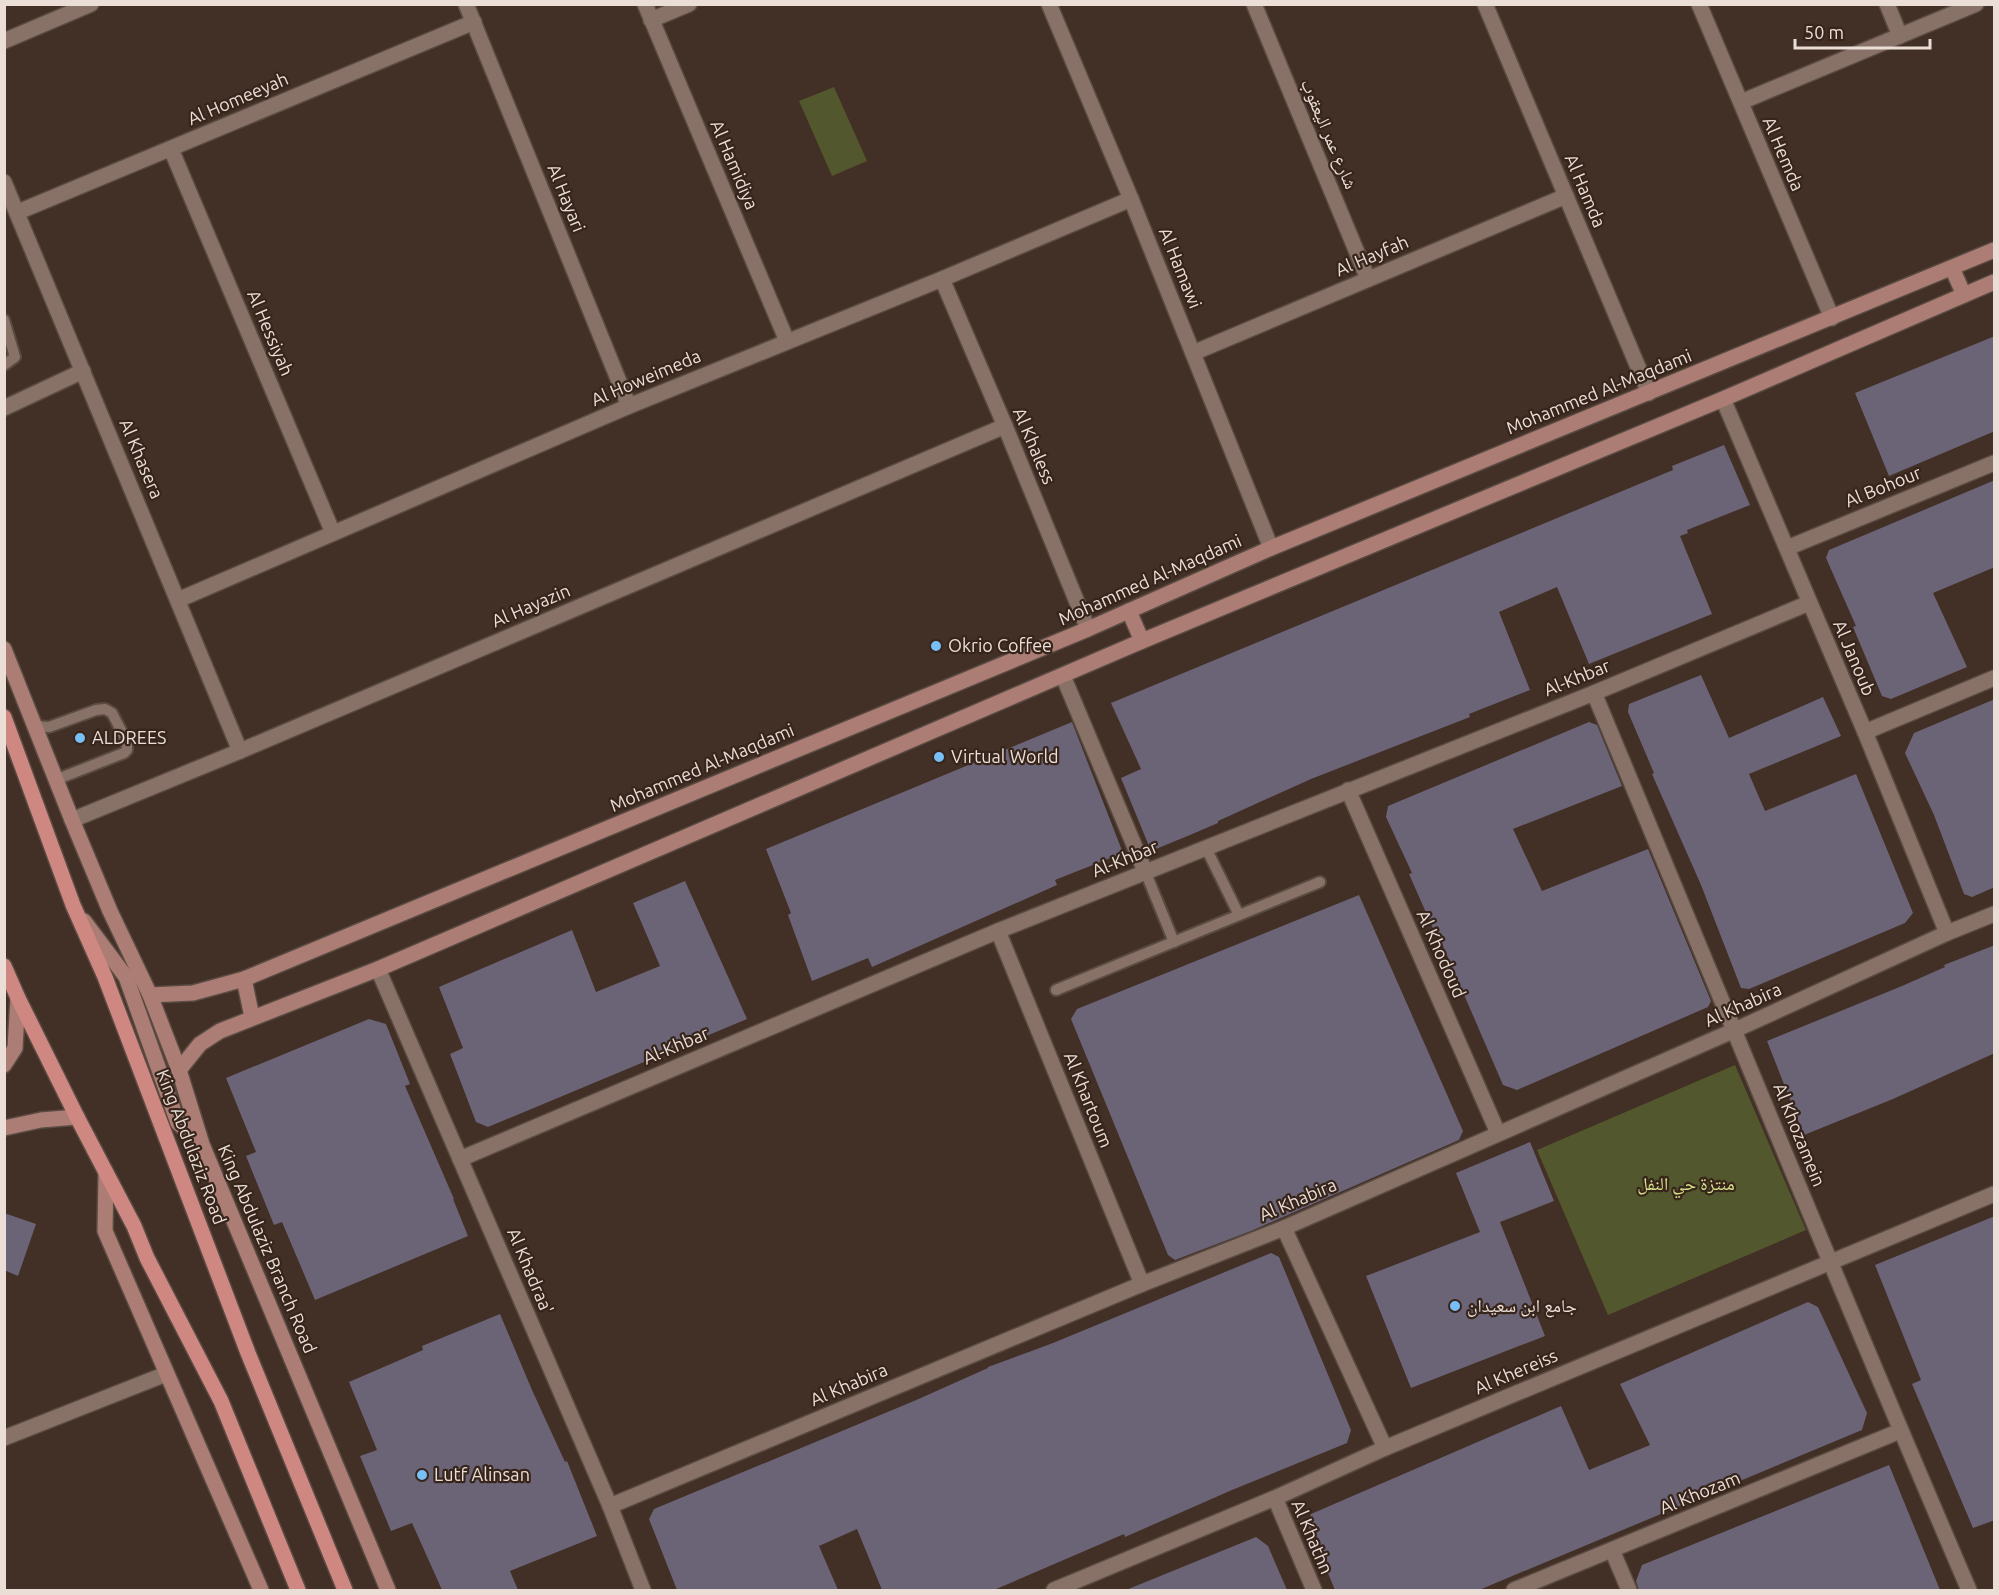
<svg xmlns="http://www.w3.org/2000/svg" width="1999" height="1595" font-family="Ubuntu,'Noto Naskh Arabic',sans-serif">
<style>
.green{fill:#52572d}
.building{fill:#6b6477}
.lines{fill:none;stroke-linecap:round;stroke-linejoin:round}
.lane-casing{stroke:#5a4b42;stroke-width:14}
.street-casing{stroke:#5a4b42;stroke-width:18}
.secondary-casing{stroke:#5a4b42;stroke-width:18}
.primary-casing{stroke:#5a4b42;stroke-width:18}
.lane{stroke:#887267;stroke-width:10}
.street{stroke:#887267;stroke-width:15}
.secondary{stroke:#ab7d74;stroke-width:15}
.primary{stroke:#ce8881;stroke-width:15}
.poi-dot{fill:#78bff7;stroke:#37251b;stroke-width:2}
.labels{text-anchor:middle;stroke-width:4.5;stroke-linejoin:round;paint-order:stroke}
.street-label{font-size:18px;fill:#eaded7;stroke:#37251b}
.poi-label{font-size:18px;fill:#eaded7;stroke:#37251b;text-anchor:start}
.park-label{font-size:18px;fill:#d5e188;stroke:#37251b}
</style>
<rect width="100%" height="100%" fill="#422f25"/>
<g class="green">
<polygon points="834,87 867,161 832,176 799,101"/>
<polygon points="1735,1065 1806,1230 1608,1315 1537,1150"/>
</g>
<g class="building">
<polygon points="1995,336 1995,431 1889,476 1855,393"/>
<polygon points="1724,445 1750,505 1687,530 1688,533 1680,536 1712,614 1589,664 1557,587 1499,612 1530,690 1469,714 1470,717 1311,779 1218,821 1218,823 1190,835 1151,851 1121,778 1141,769 1111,703 1673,470 1672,466"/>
<polygon points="1995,480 1995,567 1933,593 1967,667 1891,699 1882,696 1853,627 1856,626 1826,558 1829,550"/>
<polygon points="1701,675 1729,738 1823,697 1841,736 1749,774 1765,811 1856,774 1913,913 1905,923 1749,989 1741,988 1701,885 1652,774 1654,773 1628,712 1629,704"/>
<polygon points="1995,699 1995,887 1972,897 1964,894 1934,815 1905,753 1914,733"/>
<polygon points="1072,722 1123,853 1055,880 1057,885 872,967 868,958 812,981 788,915 791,913 766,849"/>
<polygon points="1589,722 1597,725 1622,786 1513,829 1542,891 1648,849 1711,1001 1708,1007 1517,1090 1503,1085 1437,932 1435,933 1409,874 1412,873 1386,817 1388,806"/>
<polygon points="685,881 747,1019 488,1127 476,1122 450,1054 463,1048 439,987 572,930 596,992 660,966 633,903"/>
<polygon points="1359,895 1463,1131 1459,1140 1251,1231 1175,1260 1168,1255 1071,1019 1077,1009"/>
<polygon points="1995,945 1995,1053 1893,1099 1804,1135 1767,1041 1902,986 1945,967 1944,965"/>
<polygon points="369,1019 386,1024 410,1084 405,1086 454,1199 453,1199 468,1236 315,1300 282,1222 274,1225 246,1156 256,1152 226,1078"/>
<polygon points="1530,1142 1554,1201 1500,1222 1545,1336 1411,1388 1366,1276 1480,1232 1456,1173"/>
<polygon points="4,1213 36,1224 18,1276 4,1270"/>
<polygon points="1995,1216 1995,1520 1973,1528 1912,1384 1921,1380 1875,1265"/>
<polygon points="1271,1253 1279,1257 1351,1430 1347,1443 1232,1490 1125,1537 1124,1534 994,1590 882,1590 857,1529 819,1546 838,1590 677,1590 649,1519 654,1509 914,1401 988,1368 988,1367 1053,1343"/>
<polygon points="1808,1302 1818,1307 1867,1413 1862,1430 1479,1590 1335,1590 1308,1525 1311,1514 1561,1406 1589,1470 1650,1445 1620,1384"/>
<polygon points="500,1314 532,1390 565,1462 567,1461 597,1536 510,1571 518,1590 442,1590 412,1523 391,1531 360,1456 377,1450 349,1382 423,1350 422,1346"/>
<polygon points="1889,1465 1940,1590 1639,1590 1636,1581 1642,1565"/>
<polygon points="1256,1537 1268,1546 1287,1590 1126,1590"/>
</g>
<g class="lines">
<defs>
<g id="lane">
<polyline points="4,320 15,357 4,365"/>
<polyline points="34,726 49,727 96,710 105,709 112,713 127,742 127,750 124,753 55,780"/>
<polyline points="1206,848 1239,915"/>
<polyline points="1145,871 1174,942"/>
<polyline points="1056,990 1320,882"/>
</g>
<g id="street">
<polyline points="466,4 629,406"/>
<polyline points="645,4 787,341"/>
<polyline points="1049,4 1131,199 1271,548"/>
<polyline points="1254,4 1368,279"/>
<polyline points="1485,4 1649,393"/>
<polyline points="1699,4 1832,318"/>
<polyline points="1887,4 1900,36"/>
<polyline points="651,20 689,4"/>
<polyline points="4,41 91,4"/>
<polyline points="1741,102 1976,4"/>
<polyline points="171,149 333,533"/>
<polyline points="4,182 240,751"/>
<polyline points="18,212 474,22"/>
<polyline points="942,279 1005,426 1088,629"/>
<polyline points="1193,353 1566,196"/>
<polyline points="1723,399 1865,732 1947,933"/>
<polyline points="4,408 83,371"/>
<polyline points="1787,548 1994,463"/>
<polyline points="178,600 629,406 942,279 1131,199"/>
<polyline points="1063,676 1145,871"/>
<path d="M1594 693C1719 992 1841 1293 1969 1590"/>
<polyline points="1865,732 1994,678"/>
<polyline points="1348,790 1498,1133"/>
<polyline points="72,820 240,751 1005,426"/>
<polyline points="998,931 1142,1284"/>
<polyline points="378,969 610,1506 643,1590"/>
<polyline points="460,1159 998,931 1594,693 1809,603"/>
<polyline points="1284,1228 1385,1448"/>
<polyline points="4,1438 166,1374"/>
<polyline points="1275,1498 1314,1590"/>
<polyline points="610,1506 1142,1284 1284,1228 1735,1030 1947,933 1994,914"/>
<polyline points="1612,1550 1629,1590"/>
<polyline points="1054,1590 1275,1498 1385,1448 1994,1194"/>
<polyline points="1514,1590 1900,1431"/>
</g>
<g id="secondary">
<polyline points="1952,268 1964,295"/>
<polyline points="1129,611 1142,641"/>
<polyline points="4,649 72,820 110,911 150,995 179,1070 201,1141"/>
<polyline points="84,921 126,977 178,1123 201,1142 388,1590"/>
<polyline points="244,979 252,1017"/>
<polyline points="150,995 193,993 244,979 1088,629 1271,548 1994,250"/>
<polyline points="4,1065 15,1048 18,998"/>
<polyline points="179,1070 200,1044 220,1031 378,969 1142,641 1723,399 1994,282"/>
<polyline points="4,1128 41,1120 77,1117"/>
<polyline points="106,1173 105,1231 261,1590"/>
</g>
<g id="primary">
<polyline points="4,717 73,905 105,977 248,1353 345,1590"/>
<polyline points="4,966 18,998 77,1117 134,1226 147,1258 221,1401 298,1590"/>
</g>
</defs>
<use href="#lane" class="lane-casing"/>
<use href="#street" class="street-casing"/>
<use href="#secondary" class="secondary-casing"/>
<use href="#primary" class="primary-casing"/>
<use href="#lane" class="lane"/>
<use href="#street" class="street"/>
<use href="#secondary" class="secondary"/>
<use href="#primary" class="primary"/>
</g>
<g class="poi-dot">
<circle cx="936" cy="646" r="6"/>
<circle cx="80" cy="738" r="6"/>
<circle cx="939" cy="757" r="6"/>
<circle cx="1455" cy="1306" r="6"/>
<circle cx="422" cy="1475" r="6"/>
</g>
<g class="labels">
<g class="street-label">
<text transform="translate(238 99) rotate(-23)" y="6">Al Homeeyah</text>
<text transform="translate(1329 134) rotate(67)" y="6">شارع عمر اليعقوب</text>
<text transform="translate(1783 154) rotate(67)" y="6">Al Hemda</text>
<text transform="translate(734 165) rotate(67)" y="6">Al Hamidiya</text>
<text transform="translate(1585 191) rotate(67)" y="6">Al Hamda</text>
<text transform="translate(566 198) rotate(68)" y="6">Al Hayari</text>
<text transform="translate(1372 256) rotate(-23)" y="6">Al Hayfah</text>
<text transform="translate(1180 268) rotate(68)" y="6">Al Hamawi</text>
<text transform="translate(270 333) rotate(67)" y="6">Al Hessiyah</text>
<text transform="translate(646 378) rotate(-23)" y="6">Al Howeimeda</text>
<text transform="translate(1599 392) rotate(-22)" y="6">Mohammed Al-Maqdami</text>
<text transform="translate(1034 446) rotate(67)" y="6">Al Khaless</text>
<text transform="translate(141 459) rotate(67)" y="6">Al Khasera</text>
<text transform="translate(1883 487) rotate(-22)" y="6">Al Bohour</text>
<text transform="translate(1150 580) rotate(-24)" y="6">Mohammed Al-Maqdami</text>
<text transform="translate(531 606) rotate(-23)" y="6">Al Hayazin</text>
<text transform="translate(1854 658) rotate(67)" y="6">Al Janoub</text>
<text transform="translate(1577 678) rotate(-22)" y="6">Al-Khbar</text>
<text transform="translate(702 768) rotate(-23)" y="6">Mohammed Al-Maqdami</text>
<text transform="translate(1125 859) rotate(-22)" y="6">Al-Khbar</text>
<text transform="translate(1441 954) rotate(66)" y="6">Al Khodoud</text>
<text transform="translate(1743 1005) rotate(-24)" y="6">Al Khabira</text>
<text transform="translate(676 1046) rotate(-23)" y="6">Al-Khbar</text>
<text transform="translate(1088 1100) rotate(68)" y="6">Al Khartoum</text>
<text transform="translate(1799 1135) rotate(68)" y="6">Al Khozamein</text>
<text transform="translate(191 1147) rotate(69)" y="6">King Abdulaziz Road</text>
<text transform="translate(1298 1200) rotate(-23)" y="6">Al Khabira</text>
<text transform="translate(267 1249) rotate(67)" y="6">King Abdulaziz Branch Road</text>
<text transform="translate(530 1271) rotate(67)" y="6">Al Khadraa'</text>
<text transform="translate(1516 1372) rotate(-23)" y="6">Al Khereiss</text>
<text transform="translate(849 1385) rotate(-23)" y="6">Al Khabira</text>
<text transform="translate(1700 1493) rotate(-22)" y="6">Al Khozam</text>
<text transform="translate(1312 1537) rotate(67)" y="6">Al Khathn</text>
</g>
<g class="poi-label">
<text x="948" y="652">Okrio Coffee</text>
<text x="92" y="744">ALDREES</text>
<text x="951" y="763">Virtual World</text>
<text x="1467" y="1312">جامع ابن سعيدان</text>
<text x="434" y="1481">Lutf Alinsan</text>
</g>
<g class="park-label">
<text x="1686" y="1190">منتزة حي النفل</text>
</g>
</g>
<rect width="1999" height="1595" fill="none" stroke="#eaded7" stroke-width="12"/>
<path d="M1795 39v9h135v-9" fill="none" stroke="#eaded7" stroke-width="3"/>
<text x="1804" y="39" font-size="18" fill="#eaded7" stroke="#37251b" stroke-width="4.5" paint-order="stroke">50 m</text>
</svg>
